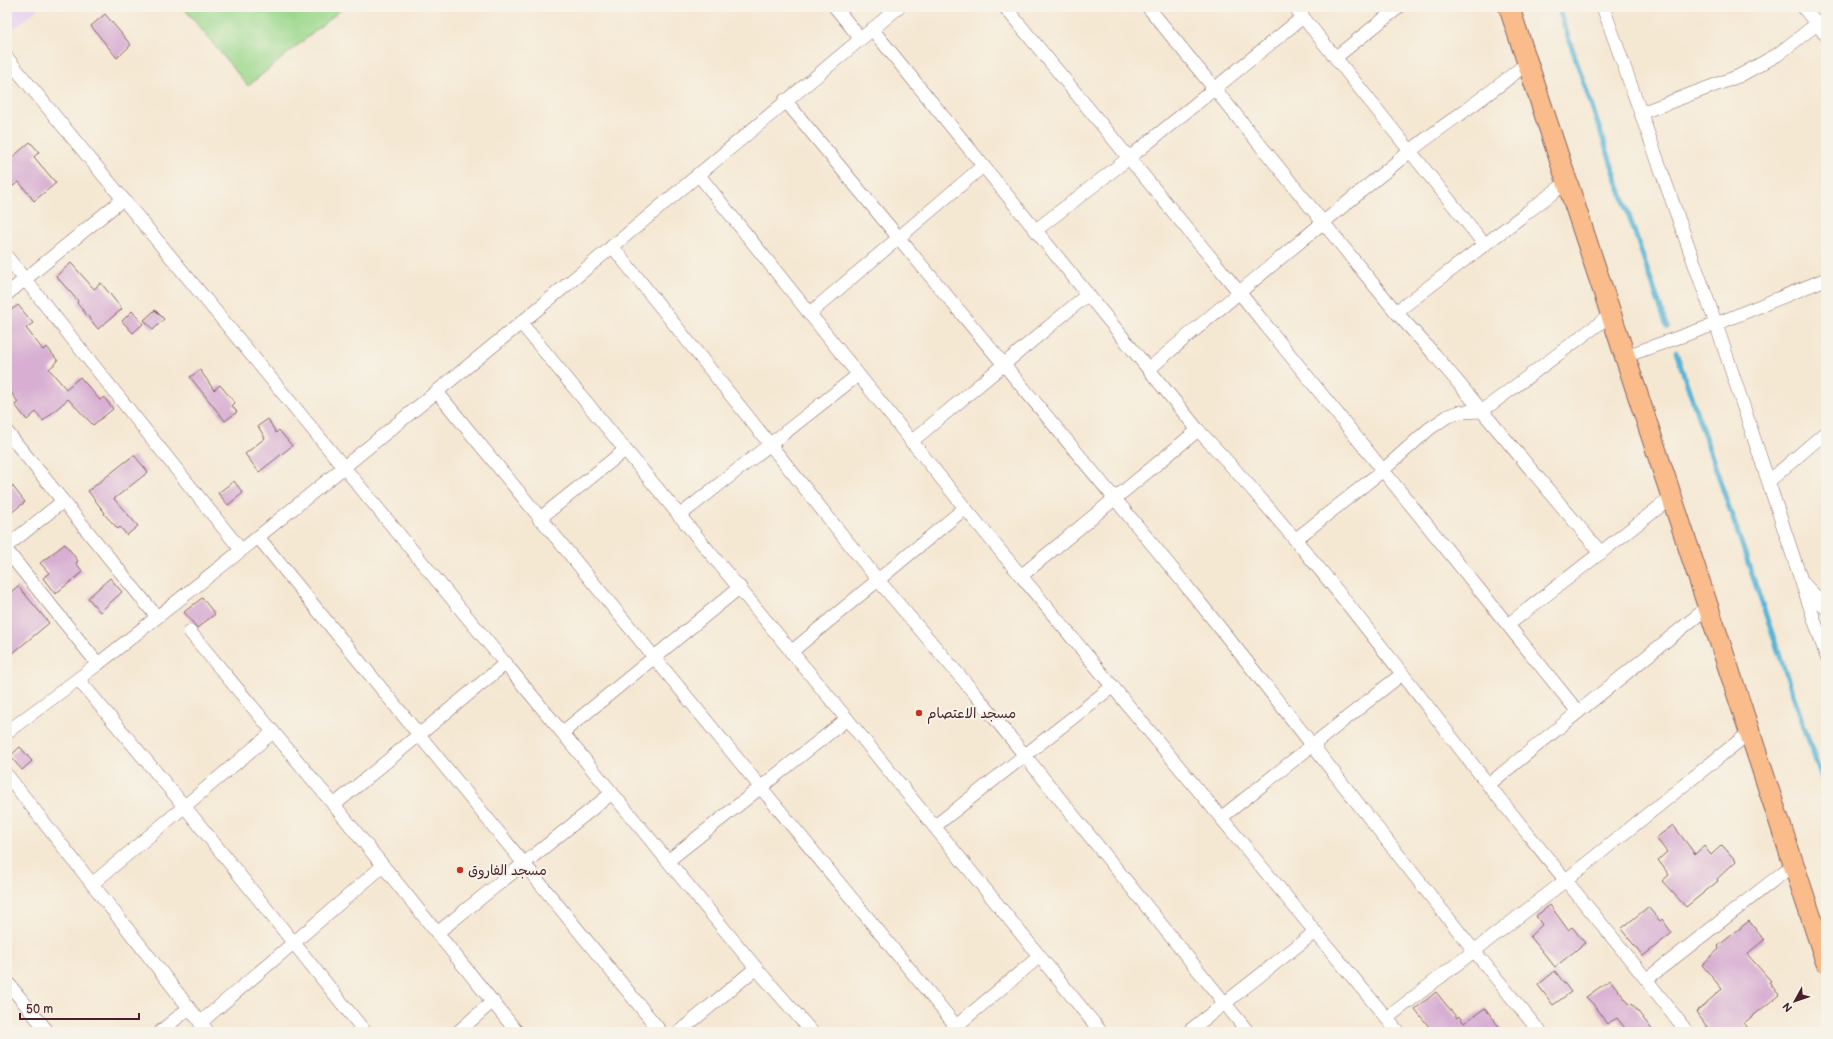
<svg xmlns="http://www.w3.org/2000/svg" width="1833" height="1039" font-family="'Balsamiq Sans','Playpen Sans Arabic',sans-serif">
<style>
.built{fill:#e7d2ef}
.green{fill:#9bd88d;stroke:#727c5c}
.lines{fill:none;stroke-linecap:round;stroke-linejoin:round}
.stream{stroke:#57b4d6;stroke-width:5}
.building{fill:#d8afd3}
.minor-casing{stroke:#866566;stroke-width:14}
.primary-casing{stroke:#866566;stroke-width:22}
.minor{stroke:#fff;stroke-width:13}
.primary{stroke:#f9bc8a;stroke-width:20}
.poi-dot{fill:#c8321e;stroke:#f7f3e8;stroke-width:1.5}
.labels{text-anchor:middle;stroke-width:4;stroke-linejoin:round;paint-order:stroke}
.poi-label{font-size:14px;fill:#4a1f2b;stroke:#f7f3e8;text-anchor:start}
</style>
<rect width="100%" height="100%" fill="#f7f3e8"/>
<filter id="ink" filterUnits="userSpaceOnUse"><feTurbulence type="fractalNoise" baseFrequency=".025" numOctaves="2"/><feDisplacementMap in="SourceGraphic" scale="8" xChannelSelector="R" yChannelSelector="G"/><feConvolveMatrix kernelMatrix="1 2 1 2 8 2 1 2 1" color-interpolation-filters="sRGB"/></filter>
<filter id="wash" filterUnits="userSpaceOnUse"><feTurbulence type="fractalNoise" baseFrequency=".012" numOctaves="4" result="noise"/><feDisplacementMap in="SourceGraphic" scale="16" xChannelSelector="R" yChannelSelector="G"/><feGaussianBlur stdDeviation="0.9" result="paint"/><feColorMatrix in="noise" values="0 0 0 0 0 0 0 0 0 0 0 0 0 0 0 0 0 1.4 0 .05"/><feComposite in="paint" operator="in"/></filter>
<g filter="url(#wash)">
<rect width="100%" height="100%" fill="#f5e8d3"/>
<polygon class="built" points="7,7 40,7 11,31 7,26"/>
<polygon class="green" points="183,7 344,7 248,86"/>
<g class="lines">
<g class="stream">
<polyline points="1558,7 1667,327"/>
<polyline points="1676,352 1826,791"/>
</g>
</g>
<g id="blocks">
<g class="building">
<polygon points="105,14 131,45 117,58 91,26"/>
<polygon points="30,142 39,152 34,157 56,183 34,201 19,182 13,186 7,177 7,162"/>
<polygon points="71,263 94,289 101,283 122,309 98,329 77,303 78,301 56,276"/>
<polygon points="18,305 33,323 26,328 43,350 47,347 58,361 49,369 66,389 80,377 100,400 104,397 113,409 93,425 68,399 43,421 36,412 27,420 15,405 18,402 7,387 7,313"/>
<polygon points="155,310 164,319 153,330 144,320"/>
<polygon points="132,311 143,324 133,333 122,321"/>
<polygon points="200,370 214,390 220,385 235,403 232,406 237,412 225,421 190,377"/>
<polygon points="268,419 276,433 279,430 292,446 259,472 245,454 265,438 258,426"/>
<polygon points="134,455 148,472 114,499 138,526 127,535 120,527 118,529 104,514 105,513 88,491"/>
<polygon points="7,479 25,502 7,516"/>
<polygon points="234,481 243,493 228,505 218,493"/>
<polygon points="65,544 78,561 76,563 83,572 55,594 43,578 49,573 40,563"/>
<polygon points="110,578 122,592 100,612 88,598"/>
<polygon points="18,586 49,623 7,658 7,595"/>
<polygon points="202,598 215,614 197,628 184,612"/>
<polygon points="20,747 32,761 22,770 10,756"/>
<polygon points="1673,825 1695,854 1704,846 1711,855 1722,845 1736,861 1717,879 1718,881 1686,907 1662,881 1669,875 1658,860 1667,852 1656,838"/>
<polygon points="1550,905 1568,930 1572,927 1585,943 1555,967 1530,936 1542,925 1536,916"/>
<polygon points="1648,907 1660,921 1662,919 1672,933 1643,956 1621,929"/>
<polygon points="1749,921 1764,940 1747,954 1771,981 1769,982 1779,995 1744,1023 1751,1032 1711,1032 1696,1012 1722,989 1702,965 1719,949 1718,946"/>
<polygon points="1555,971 1571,992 1553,1005 1538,985"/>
<polygon points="1610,980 1630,1005 1632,1004 1654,1032 1628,1032 1617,1018 1607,1024 1593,1004 1586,997"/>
<polygon points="1436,992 1457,1018 1459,1016 1464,1023 1485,1008 1503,1032 1433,1032 1415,1009"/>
</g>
</g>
</g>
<g filter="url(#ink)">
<use href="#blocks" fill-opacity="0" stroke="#866566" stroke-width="1"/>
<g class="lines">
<defs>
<g id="minor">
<polyline points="835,7 860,38"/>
<polyline points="1005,7 1239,292 1578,712"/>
<polyline points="1148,7 1396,312 1435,355 1601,553"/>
<polyline points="1295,7 1485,245"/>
<polyline points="1603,7 1716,324 1826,655"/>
<polyline points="1803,7 1826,35"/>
<path d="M872 29 1198 430C1303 540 1393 663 1487 783 1553 867 1623 947 1687 1032"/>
<polyline points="1336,57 1399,7"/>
<polyline points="7,58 756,968 812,1032"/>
<path d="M785 100C920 265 1058 428 1192 593 1309 738 1421 888 1540 1032"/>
<polyline points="1641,113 1739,76 1777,55 1826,17"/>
<polyline points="698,174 965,508 1398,1032"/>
<polyline points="1036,230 1129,158 1303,17"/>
<polyline points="612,246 878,580 976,695 1248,1032"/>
<polyline points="7,257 241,550"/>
<polyline points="7,294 123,199"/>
<polyline points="1396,312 1567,182"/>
<polyline points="809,314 983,166"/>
<polyline points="521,323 847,719 1101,1032"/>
<polyline points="1626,356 1716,324 1826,279"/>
<path d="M1149 369C1235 295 1322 223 1409 152 1448 121 1490 95 1528 62"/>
<polyline points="437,392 961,1032"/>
<polyline points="7,432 157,617"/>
<polyline points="911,442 1088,294"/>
<polyline points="1769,481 1826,432"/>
<polyline points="679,516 858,375"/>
<polyline points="539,519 625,450"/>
<polyline points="258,537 661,1032"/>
<polyline points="1296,539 1382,471 1429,429 1448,416 1460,412 1482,411 1612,314"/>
<polyline points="7,546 62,502"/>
<polyline points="7,551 98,664"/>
<polyline points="1021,576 1198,430"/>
<polyline points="1804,584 1826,608"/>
<polyline points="1509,624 1672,497"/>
<polyline points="190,632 334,805 517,1032"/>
<polyline points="791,652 965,508"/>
<polyline points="78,679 185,807 365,1032"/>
<polyline points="7,732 98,664 258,537 521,323 899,7"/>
<polyline points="563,732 740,587"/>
<polyline points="7,775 208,1032"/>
<polyline points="1488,785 1708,607"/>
<polyline points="334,805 506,663"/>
<polyline points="1222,817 1402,674"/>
<polyline points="935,826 1113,686"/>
<polyline points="669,860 847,719"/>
<polyline points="92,884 273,732"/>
<polyline points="437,933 612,793"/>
<polyline points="1647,979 1794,864"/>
<polyline points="7,982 48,1032"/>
<polyline points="1387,1018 1566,880 1750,732"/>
<polyline points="200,1023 383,866"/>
<polyline points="160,1032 189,1008"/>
<polyline points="458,1032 493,1001"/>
<polyline points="679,1032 756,968"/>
<polyline points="949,1032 1040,956"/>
<polyline points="1188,1032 1315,932"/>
</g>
<polyline id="primary" points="1509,7 1826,962"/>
</defs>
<use href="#minor" class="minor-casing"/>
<use href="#primary" class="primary-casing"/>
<use href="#minor" class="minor"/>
<use href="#primary" class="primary"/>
</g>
</g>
<g class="poi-dot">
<circle cx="919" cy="713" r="4"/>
<circle cx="460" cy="870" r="4"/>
</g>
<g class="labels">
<g class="poi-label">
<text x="927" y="718">مسجد الاعتصام</text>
<text x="468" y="875">مسجد الفاروق</text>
</g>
</g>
<rect width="1833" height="1039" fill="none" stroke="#f7f3e8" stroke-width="24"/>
<g transform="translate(1795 1001) rotate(230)" stroke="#f7f3e8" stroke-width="3" paint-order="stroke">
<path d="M0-3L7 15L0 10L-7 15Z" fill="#4a1f2b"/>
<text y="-6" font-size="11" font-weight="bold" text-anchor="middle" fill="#4a1f2b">N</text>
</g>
<path d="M20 1013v6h119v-6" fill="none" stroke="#4a1f2b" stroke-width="2"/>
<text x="26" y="1013" font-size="12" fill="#4a1f2b" stroke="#f7f3e8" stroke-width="3" paint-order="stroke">50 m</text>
</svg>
